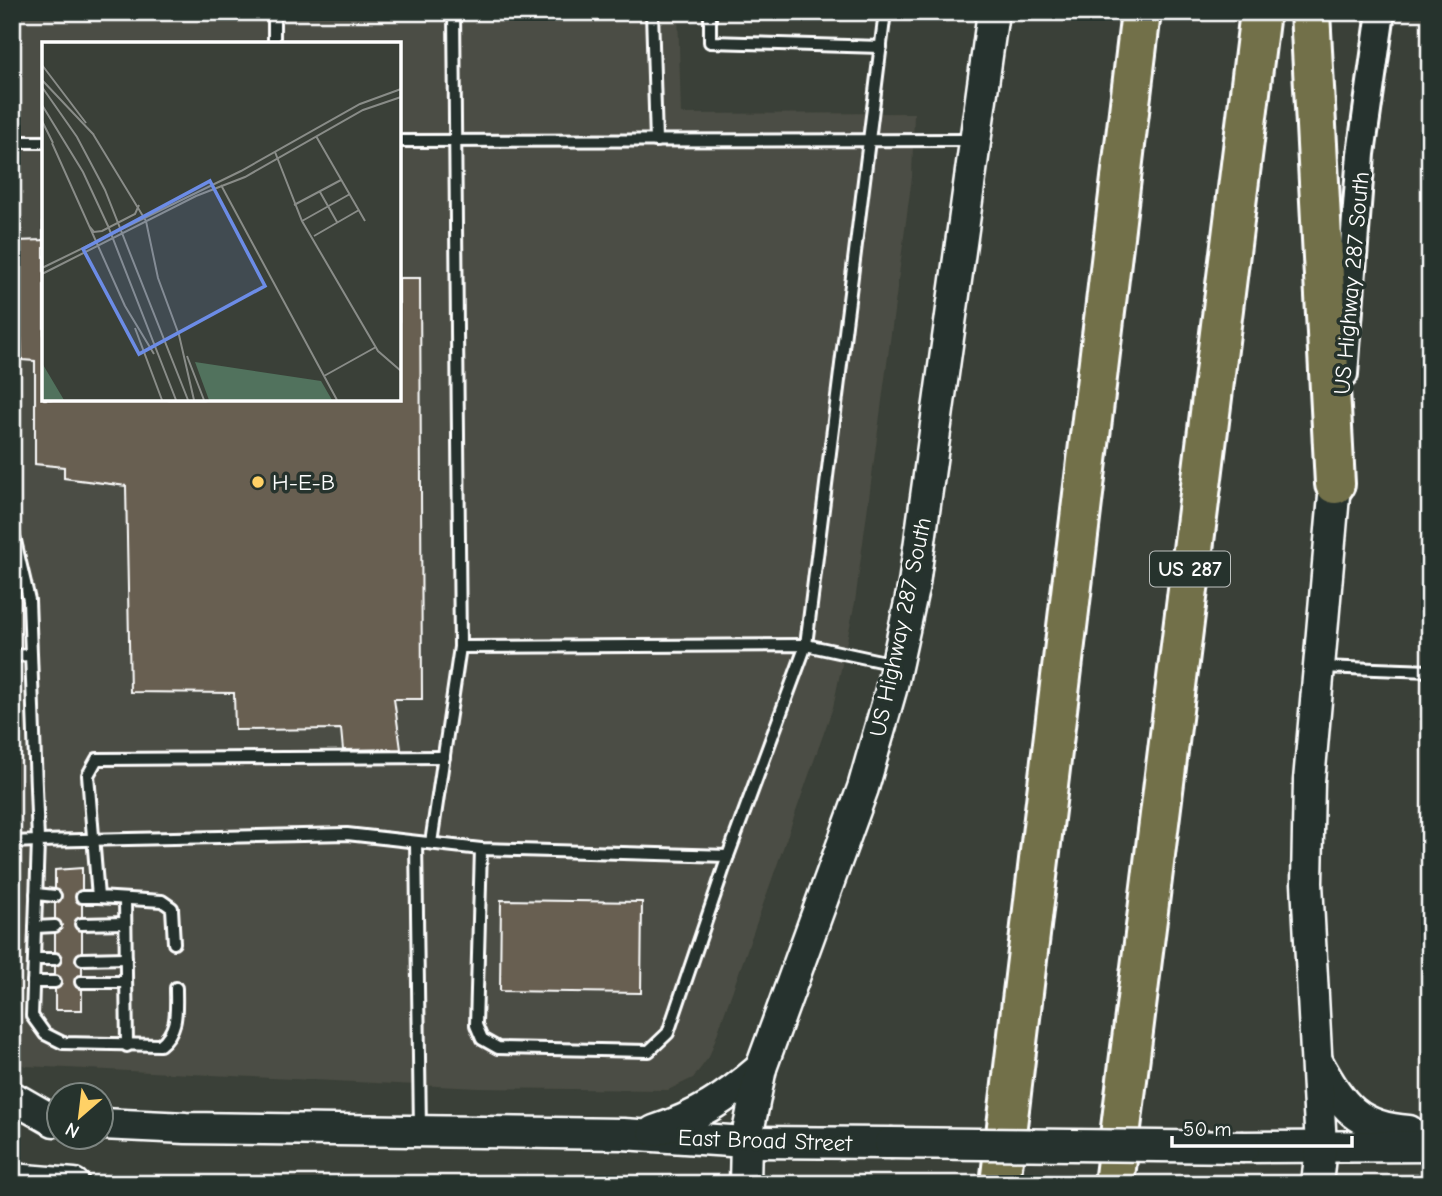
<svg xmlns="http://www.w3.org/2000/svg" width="1442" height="1196" font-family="'Comic Neue',sans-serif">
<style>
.built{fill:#4c4d44;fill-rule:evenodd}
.building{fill:#675f51;stroke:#fff;stroke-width:2}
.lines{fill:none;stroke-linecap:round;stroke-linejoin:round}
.service-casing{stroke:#fff;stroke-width:16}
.tertiary-casing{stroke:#fff;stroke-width:32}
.secondary-casing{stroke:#fff;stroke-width:35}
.motorway-casing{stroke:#fff;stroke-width:44}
.service{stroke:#26332d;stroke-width:10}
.tertiary{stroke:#26332d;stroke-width:26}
.secondary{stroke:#26332d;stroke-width:30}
.motorway{stroke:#726f4a;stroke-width:38}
.secondary-bridge-casing{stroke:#fff;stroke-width:35;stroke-linecap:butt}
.secondary-bridge{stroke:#26332d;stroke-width:30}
.poi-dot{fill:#ffd166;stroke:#26332d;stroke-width:2.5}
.labels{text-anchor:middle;stroke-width:7;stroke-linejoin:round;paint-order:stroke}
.shield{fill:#26332d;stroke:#bec2c0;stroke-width:2}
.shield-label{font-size:21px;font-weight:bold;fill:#fff}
.street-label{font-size:23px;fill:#fff;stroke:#26332d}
.poi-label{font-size:23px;fill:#fff;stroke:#26332d;text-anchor:start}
.inset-road{fill:none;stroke:#898c88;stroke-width:2}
.view{fill:#6c8ce6;fill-opacity:0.15;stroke:#6c8ce6;stroke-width:3.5}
.inset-edge{fill:none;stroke:#fff;stroke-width:3.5}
</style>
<rect width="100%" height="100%" fill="#3a4038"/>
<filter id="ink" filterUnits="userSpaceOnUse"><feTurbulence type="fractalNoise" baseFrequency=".0143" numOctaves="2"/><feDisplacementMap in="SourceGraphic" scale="14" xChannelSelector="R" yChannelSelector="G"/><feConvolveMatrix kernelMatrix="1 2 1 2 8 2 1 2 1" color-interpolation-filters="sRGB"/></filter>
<g filter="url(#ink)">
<path class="built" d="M12 12H678L681 114 914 113 912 177 855 602 833 707 709 1057 693 1078 668 1090 479 1088 25 1066 12 1058ZM44 44H399V399H44Z"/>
<g class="building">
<polygon points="43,207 44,207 44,399 399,399 399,278 420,278 422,699 394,699 401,749 343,750 341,729 235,730 234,693 130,692 126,486 64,478 64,467 35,464 35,361 22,360 17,241 43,240"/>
<polygon points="82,868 82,1010 55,1010 55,870"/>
<polygon points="501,900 642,902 641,993 500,991"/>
</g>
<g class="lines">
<defs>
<g id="service">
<polyline points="274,12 274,44"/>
<polyline points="454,12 460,647 806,645 894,664"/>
<polyline points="652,12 656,141"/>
<polyline points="710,12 710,42 881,47"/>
<polyline points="399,141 973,140"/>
<polyline points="12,142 44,142"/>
<polyline points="12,528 29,600 38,841 12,842"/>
<polyline points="12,656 30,655"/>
<polyline points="1321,667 1430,671"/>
<polyline points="416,842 420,1129"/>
<polyline points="431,843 460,647"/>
<polyline points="481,849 476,1025 482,1039 498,1048 649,1051 668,1033 728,856"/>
<polyline points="36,894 55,896"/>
<polyline points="82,897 98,897"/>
<polyline points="125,899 127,1046"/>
<polyline points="81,924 125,923"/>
<polyline points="35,927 55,926"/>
<polyline points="174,943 172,908 162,901 98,897 88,775 97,759 444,757"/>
<polyline points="34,959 55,959"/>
<polyline points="82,959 126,958"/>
<polyline points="33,982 55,982"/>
<polyline points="81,982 126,982"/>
<path d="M176 988C176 1011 179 1030 160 1045L63 1043 45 1034 32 1016 38 841 347 834 481 849 728 856 806 645 885 12"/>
</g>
<polyline id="tertiary" points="1344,374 1361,154 1381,12"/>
<g id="secondary">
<path d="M1318 1063C1342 1106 1358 1128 1409 1131"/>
<polyline points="12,1097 54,1121"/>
<polyline points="102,1124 186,1128 623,1134 746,1142 890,1143"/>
<path d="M654 1131C699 1116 725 1099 761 1068"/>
<polyline points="1244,1147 1430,1146"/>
<polyline points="12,1179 74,1184"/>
<polyline points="745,1184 746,1142 761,1068 863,788 891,690 914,584 993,12"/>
<polyline points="1317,1184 1321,1147 1307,883 1309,781 1335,484"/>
</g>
<g id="motorway">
<polyline points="1310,12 1335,484"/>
<polyline points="1000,1184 1141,12"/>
<polyline points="1114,1184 1260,12"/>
</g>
</defs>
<use href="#service" class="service-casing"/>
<use href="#tertiary" class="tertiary-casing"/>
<use href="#secondary" class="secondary-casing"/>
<use href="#motorway" class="motorway-casing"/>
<use href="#service" class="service"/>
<use href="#tertiary" class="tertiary"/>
<use href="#secondary" class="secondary"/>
<use href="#motorway" class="motorway"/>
<defs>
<polyline id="secondary-bridge" points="890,1143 1244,1147"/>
</defs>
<use href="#secondary-bridge" class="secondary-bridge-casing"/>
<use href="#secondary-bridge" class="secondary-bridge"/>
</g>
</g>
<circle class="poi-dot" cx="258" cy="482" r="7"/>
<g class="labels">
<rect class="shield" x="1150" y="551.5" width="80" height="35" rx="5"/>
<g class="shield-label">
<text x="1190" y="576">US 287</text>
</g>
<g class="street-label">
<text transform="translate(1351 283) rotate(-85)" y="8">US Highway 287 South</text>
<text transform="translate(900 627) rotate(-78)" y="8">US Highway 287 South</text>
<text transform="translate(765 1140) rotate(2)" y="8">East Broad Street</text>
</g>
<g class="poi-label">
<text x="272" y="490">H-E-B</text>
</g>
</g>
<g transform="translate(42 42)">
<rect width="359" height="359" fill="#3a4038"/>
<path d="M153 320 279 339 290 358H167ZM0 321 22 358H0Z" fill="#51725d"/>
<path class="inset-road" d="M0 23 44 81M0 38 52 93M0 45 35 95 63 148 146 358M0 63 41 130 66 184 134 358M0 79 11 101M51 92 104 179 116 236 137 293M274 94 323 179M10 101 83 264M233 110 260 179 336 309 359 329M179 143 295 358M278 150 295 180M252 163 299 138M260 179 308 152M47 184 52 190 60 189 93 172 97 163M272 194 317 168M0 226 199 129 318 62 359 47M0 232 154 154 203 135 321 68 359 55M83 264 112 312M93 286 120 358M137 293 152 358M145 314 162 358M282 334 334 305"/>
<path class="view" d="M168 139 223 244 97 312 41 207Z"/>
<rect width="359" height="359" class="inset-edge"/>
</g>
<rect width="1442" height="1196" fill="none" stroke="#26332d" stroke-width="42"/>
<rect x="21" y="21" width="1400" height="1154" fill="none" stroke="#fff" stroke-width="2.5" filter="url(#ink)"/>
<g transform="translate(80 1116) rotate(208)"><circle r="33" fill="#26332d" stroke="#7d8581" stroke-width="2"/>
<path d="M0-5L12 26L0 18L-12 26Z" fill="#ffd166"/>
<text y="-10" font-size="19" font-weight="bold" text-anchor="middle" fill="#ffffff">N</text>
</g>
<path d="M1172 1136v10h180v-10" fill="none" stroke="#ffffff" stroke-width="3.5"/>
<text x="1183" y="1136" font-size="21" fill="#ffffff" stroke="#26332d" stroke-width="5" paint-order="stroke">50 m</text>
</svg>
